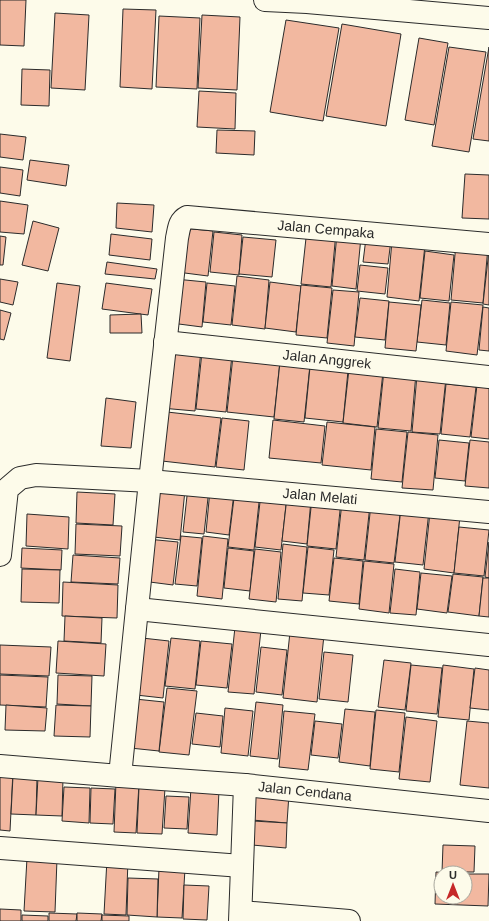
<svg xmlns="http://www.w3.org/2000/svg" width="489" height="921" font-family="Helvetica,sans-serif">
<style>
.building{fill:#f2b8a0;stroke:#2b2b2b}
.lines{fill:none;stroke-linecap:round;stroke-linejoin:round}
.street-casing{stroke:#2b2b2b;stroke-width:24}
.secondary-casing{stroke:#2b2b2b;stroke-width:24}
.street{stroke:#fdfbea;stroke-width:22}
.secondary{stroke:#fdfbea;stroke-width:22}
.labels{text-anchor:middle;stroke-width:3;stroke-linejoin:round;paint-order:stroke}
.street-label{font-size:14px;fill:#2b2b2b;stroke:#fdfbea}
</style>
<rect width="100%" height="100%" fill="#fdfbea"/>
<g class="building">
<polygon points="0,0 26,0 24,46 0,45"/>
<polygon points="123,9 156,10 152,89 120,87"/>
<polygon points="55,13 89,15 85,90 51,88"/>
<polygon points="202,15 240,17 237,90 198,88"/>
<polygon points="159,16 200,18 197,89 156,87"/>
<polygon points="286,20 339,28 323,121 270,112"/>
<polygon points="342,24 401,34 386,126 326,116"/>
<polygon points="419,38 448,43 434,125 405,120"/>
<polygon points="449,47 486,52 469,152 432,146"/>
<polygon points="489,47 489,141 473,139"/>
<polygon points="22,69 50,70 49,106 21,105"/>
<polygon points="199,91 236,93 235,129 197,127"/>
<polygon points="217,130 255,131 254,155 216,153"/>
<polygon points="0,134 26,137 23,160 0,157"/>
<polygon points="30,160 69,165 66,186 27,180"/>
<polygon points="0,167 23,170 20,196 0,193"/>
<polygon points="465,174 489,175 489,219 462,218"/>
<polygon points="0,201 28,205 24,234 0,232"/>
<polygon points="117,203 154,205 152,232 116,228"/>
<polygon points="33,221 59,228 48,271 22,265"/>
<polygon points="182,228 213,231 208,276 177,272"/>
<polygon points="307,229 336,232 331,287 301,284"/>
<polygon points="214,232 242,235 239,275 210,272"/>
<polygon points="111,234 152,239 150,260 109,255"/>
<polygon points="337,234 361,237 356,289 332,286"/>
<polygon points="0,236 6,237 3,265 0,265"/>
<polygon points="243,237 276,240 272,277 239,274"/>
<polygon points="366,238 391,240 388,264 363,262"/>
<polygon points="392,241 425,245 419,301 387,297"/>
<polygon points="456,243 488,247 483,303 451,300"/>
<polygon points="489,250 489,305 483,304"/>
<polygon points="425,251 454,255 449,301 420,298"/>
<polygon points="107,262 157,269 155,279 105,274"/>
<polygon points="360,265 388,268 385,294 357,291"/>
<polygon points="237,276 269,280 265,329 232,325"/>
<polygon points="0,279 18,282 13,305 0,302"/>
<polygon points="175,279 206,282 202,327 171,323"/>
<polygon points="270,282 301,286 296,332 265,328"/>
<polygon points="57,283 80,286 70,361 47,358"/>
<polygon points="106,283 152,289 148,315 102,309"/>
<polygon points="207,283 235,286 231,325 203,322"/>
<polygon points="301,285 332,288 327,338 296,335"/>
<polygon points="333,290 359,292 354,346 327,343"/>
<polygon points="360,298 389,301 385,340 355,337"/>
<polygon points="422,300 450,303 446,345 417,342"/>
<polygon points="389,302 421,305 416,351 385,348"/>
<polygon points="451,302 483,305 477,355 446,351"/>
<polygon points="483,307 489,308 489,351 479,350"/>
<polygon points="0,310 11,313 4,340 0,339"/>
<polygon points="141,314 142,333 110,333 110,315"/>
<polygon points="168,347 201,350 195,411 161,408"/>
<polygon points="202,352 232,355 226,412 196,409"/>
<polygon points="233,356 280,361 274,417 227,412"/>
<polygon points="280,362 310,365 304,422 274,419"/>
<polygon points="310,367 348,371 343,422 305,418"/>
<polygon points="349,369 383,372 377,427 343,423"/>
<polygon points="384,370 416,373 411,431 378,428"/>
<polygon points="417,375 446,378 440,434 412,432"/>
<polygon points="446,384 476,387 470,437 441,434"/>
<polygon points="477,385 489,386 489,439 471,437"/>
<polygon points="106,398 136,402 131,448 101,446"/>
<polygon points="167,412 221,418 215,467 162,461"/>
<polygon points="222,418 249,421 244,470 216,467"/>
<polygon points="273,420 325,426 321,463 269,458"/>
<polygon points="327,422 375,427 371,470 322,465"/>
<polygon points="376,429 407,432 402,482 371,479"/>
<polygon points="408,432 438,435 433,490 402,488"/>
<polygon points="439,440 469,443 465,481 435,478"/>
<polygon points="470,440 489,442 489,488 465,486"/>
<polygon points="151,487 185,490 180,540 145,536"/>
<polygon points="188,487 209,489 204,534 183,532"/>
<polygon points="210,490 234,493 229,535 206,532"/>
<polygon points="235,490 260,493 254,550 228,547"/>
<polygon points="77,492 115,494 113,525 76,523"/>
<polygon points="261,493 287,496 281,550 255,547"/>
<polygon points="287,497 311,500 307,544 282,541"/>
<polygon points="312,498 341,501 336,549 307,546"/>
<polygon points="342,502 370,505 364,560 336,557"/>
<polygon points="371,504 401,507 394,563 365,560"/>
<polygon points="401,508 429,511 423,565 395,562"/>
<polygon points="430,512 460,516 454,573 424,569"/>
<polygon points="27,514 69,517 68,549 26,546"/>
<polygon points="76,524 122,526 120,556 75,554"/>
<polygon points="459,527 489,530 484,576 454,573"/>
<polygon points="181,536 202,538 197,586 175,584"/>
<polygon points="203,536 228,539 222,599 197,596"/>
<polygon points="147,539 178,542 173,585 142,581"/>
<polygon points="489,542 489,578 485,577"/>
<polygon points="283,544 307,547 302,601 278,599"/>
<polygon points="308,547 334,550 329,595 303,593"/>
<polygon points="22,548 62,550 61,570 21,568"/>
<polygon points="228,548 254,551 250,591 224,588"/>
<polygon points="255,549 281,552 276,602 249,599"/>
<polygon points="73,555 120,558 118,584 71,582"/>
<polygon points="334,558 363,561 359,604 329,601"/>
<polygon points="364,561 394,564 389,613 359,609"/>
<polygon points="22,569 60,570 59,603 21,602"/>
<polygon points="395,569 420,572 416,615 390,613"/>
<polygon points="421,573 452,576 447,613 417,609"/>
<polygon points="453,574 483,577 479,616 448,612"/>
<polygon points="483,578 489,578 489,617 479,616"/>
<polygon points="63,582 118,585 117,618 62,616"/>
<polygon points="65,616 102,618 101,643 64,641"/>
<polygon points="235,627 261,630 254,694 228,692"/>
<polygon points="290,632 324,635 317,702 283,698"/>
<polygon points="142,638 169,641 163,698 136,695"/>
<polygon points="171,638 200,641 195,689 165,686"/>
<polygon points="58,641 106,644 104,676 56,673"/>
<polygon points="201,641 232,644 227,688 196,685"/>
<polygon points="0,645 51,647 49,676 0,674"/>
<polygon points="261,647 287,650 282,695 256,692"/>
<polygon points="324,652 353,655 348,702 319,699"/>
<polygon points="384,660 411,663 405,710 378,707"/>
<polygon points="411,665 442,668 437,714 406,711"/>
<polygon points="443,665 474,669 469,720 438,717"/>
<polygon points="475,668 489,670 489,710 470,708"/>
<polygon points="0,675 48,677 46,707 0,705"/>
<polygon points="58,675 92,676 91,706 57,704"/>
<polygon points="167,688 197,691 189,755 159,752"/>
<polygon points="135,699 164,702 159,751 130,748"/>
<polygon points="256,702 283,705 278,759 250,756"/>
<polygon points="6,705 47,708 45,731 5,730"/>
<polygon points="56,705 91,706 90,737 54,736"/>
<polygon points="225,708 253,711 248,756 221,753"/>
<polygon points="345,709 375,712 370,766 339,762"/>
<polygon points="376,710 405,713 399,772 370,769"/>
<polygon points="284,711 315,714 308,770 279,767"/>
<polygon points="196,713 223,716 220,747 192,744"/>
<polygon points="406,717 437,721 430,782 399,779"/>
<polygon points="315,721 342,724 338,758 311,755"/>
<polygon points="467,721 489,723 489,788 460,785"/>
<polygon points="0,771 13,771 10,831 0,830"/>
<polygon points="13,776 37,778 36,815 11,814"/>
<polygon points="38,777 63,778 62,816 36,815"/>
<polygon points="116,782 139,784 136,833 114,832"/>
<polygon points="64,787 90,788 89,823 62,821"/>
<polygon points="139,787 165,788 162,834 137,833"/>
<polygon points="91,788 115,789 113,824 90,823"/>
<polygon points="191,788 219,790 217,835 188,833"/>
<polygon points="253,792 289,794 287,823 252,820"/>
<polygon points="166,796 189,797 187,829 164,828"/>
<polygon points="253,821 287,823 286,848 252,845"/>
<polygon points="443,845 475,846 474,872 442,872"/>
<polygon points="27,858 57,859 55,912 24,911"/>
<polygon points="107,859 128,860 126,915 104,914"/>
<polygon points="159,868 185,869 182,918 157,917"/>
<polygon points="436,872 450,873 441,873 441,897 465,897 465,874 489,874 488,906 435,904"/>
<polygon points="128,878 158,879 157,917 127,915"/>
<polygon points="184,885 209,886 207,920 183,919"/>
<polygon points="0,909 21,910 21,921 0,921"/>
<polygon points="49,913 77,914 76,921 49,921"/>
<polygon points="77,913 102,914 101,921 77,921"/>
<polygon points="22,915 48,916 48,921 22,921"/>
<polygon points="102,915 129,916 129,921 102,921"/>
</g>
<g class="lines">
<defs>
<g id="street">
<polyline points="165,342 489,377"/>
<polyline points="0,555 7,489 20,478 36,475 150,481 489,512"/>
<polyline points="137,609 489,645"/>
<path d="M0 766 120 776 150 481 177 238C179 229 179 221 187 217L489 244"/>
<polyline points="120,776 245,785 489,811"/>
<polyline points="0,848 242,866"/>
<polyline points="241,912 349,921"/>
<polyline points="240,921 245,785"/>
</g>
<polyline id="secondary" points="265,0 307,2 489,18"/>
</defs>
<use href="#street" class="street-casing"/>
<use href="#secondary" class="secondary-casing"/>
<use href="#street" class="street"/>
<use href="#secondary" class="secondary"/>
</g>
<g class="labels">
<g class="street-label">
<text transform="translate(326 229) rotate(5)" y="5">Jalan Cempaka</text>
<text transform="translate(327 359) rotate(6)" y="5">Jalan Anggrek</text>
<text transform="translate(320 496) rotate(5)" y="5">Jalan Melati</text>
<text transform="translate(305 791) rotate(6)" y="5">Jalan Cendana</text>
</g>
</g>
<g transform="translate(453 885)"><circle r="19" fill="#fdfbea" stroke="#a9a89e"/>
<path d="M0-3L7 15L0 10L-7 15Z" fill="#c62828"/>
<text y="-6" font-size="11" font-weight="bold" text-anchor="middle" fill="#2b2b2b">U</text>
</g>
</svg>
